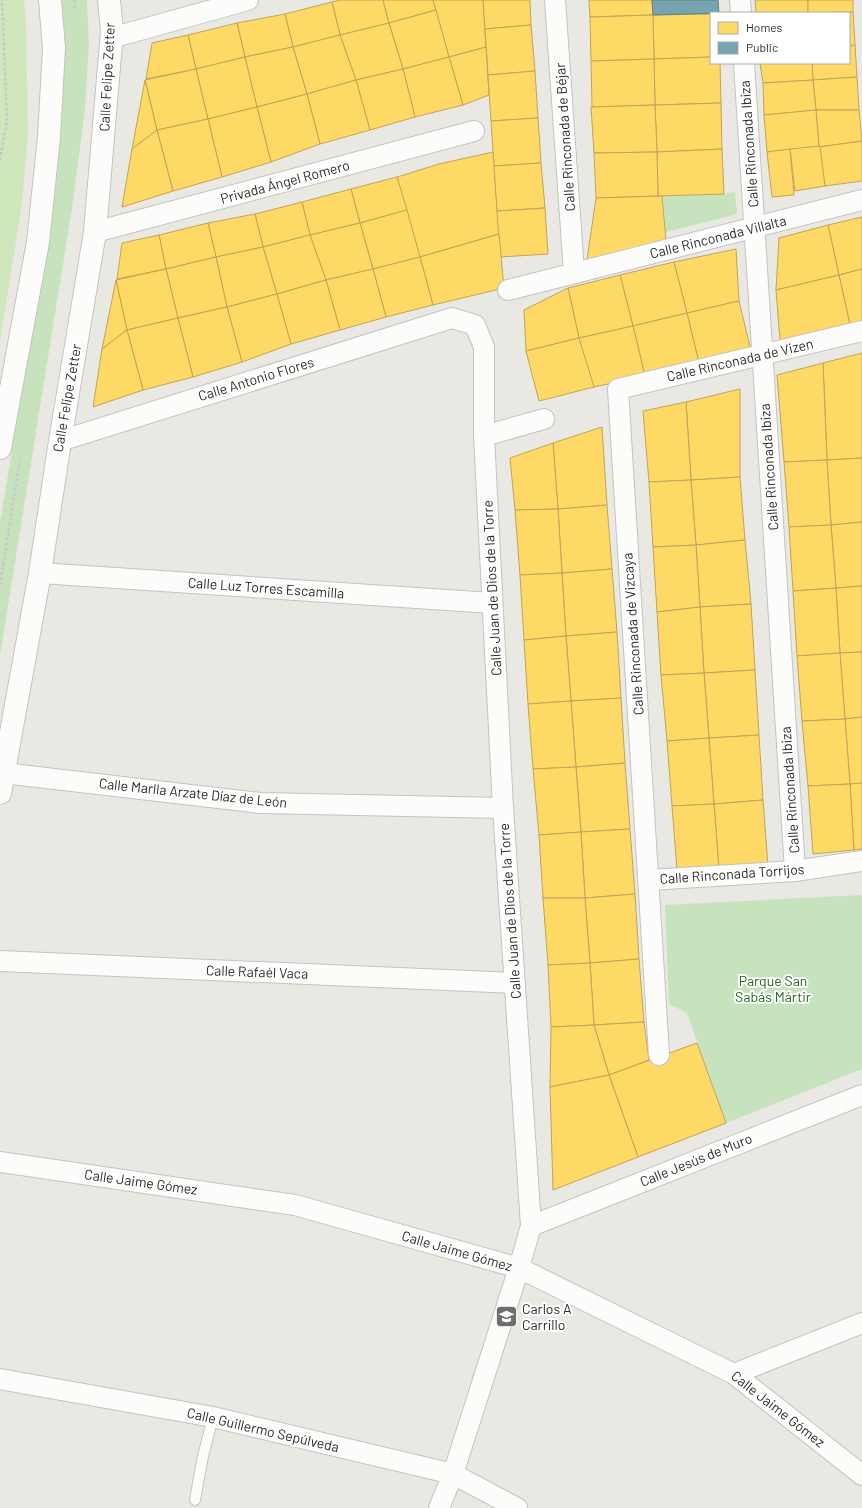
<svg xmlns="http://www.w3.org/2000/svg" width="862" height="1508" font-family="Barlow,sans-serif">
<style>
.green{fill:#c7e3be}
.pitch{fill:#d0e6bc}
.homes{fill:#ffd966;stroke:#c0a555}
.public{fill:#76a5af;stroke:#608188}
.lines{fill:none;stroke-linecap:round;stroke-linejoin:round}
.lane-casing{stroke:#c4c3c2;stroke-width:12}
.street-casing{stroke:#c4c3c2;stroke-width:22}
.secondary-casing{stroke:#c4c3c2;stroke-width:24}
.path{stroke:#c8c8c7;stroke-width:2.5;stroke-dasharray:3 2;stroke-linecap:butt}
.lane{stroke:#fcfcfb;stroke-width:10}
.street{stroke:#fcfcfb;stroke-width:20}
.secondary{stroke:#fcfcfb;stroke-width:22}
.labels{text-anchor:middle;stroke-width:4;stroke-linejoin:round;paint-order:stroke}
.street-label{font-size:14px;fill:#2c2c2c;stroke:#fff}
.park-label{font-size:14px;fill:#236520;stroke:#fff}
.poi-label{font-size:14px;fill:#2c2c2c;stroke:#fff;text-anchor:start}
</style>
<rect width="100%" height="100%" fill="#e9e8e3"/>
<g class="green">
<polygon points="62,0 87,0 89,45 85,110 72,208 0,656 0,523 52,205 62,109 64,45"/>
<polygon points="735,192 737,214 666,232 662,196 724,194"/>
<polygon points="862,895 862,1069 726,1123 687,1013 669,1004 665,905"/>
</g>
<polygon class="pitch" points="0,0 24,0 26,21 28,136 22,203 0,341"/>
<g class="homes">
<polygon points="340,0 383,0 389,23 340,35 332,2"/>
<polygon points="383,0 433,0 436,10 389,23"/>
<polygon points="433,0 483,0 486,47 449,57"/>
<polygon points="483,0 530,0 531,25 485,29"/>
<polygon points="589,0 652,0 653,15 590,17"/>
<polygon points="755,0 808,0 808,13 756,13"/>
<polygon points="808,0 853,0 853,12 808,13"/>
<polygon points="332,2 340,35 293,47 285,14"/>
<polygon points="436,10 449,57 403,69 389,23"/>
<polygon points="853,12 855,45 849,46 849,13 845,13"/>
<polygon points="285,14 293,47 245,57 237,23"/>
<polygon points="711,14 711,57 654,59 653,15"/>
<polygon points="653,15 654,59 591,61 590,17"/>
<polygon points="237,23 245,57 196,69 188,35"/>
<polygon points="389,23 403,69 356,80 340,35"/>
<polygon points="531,25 535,71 488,75 485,29"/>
<polygon points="188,35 196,69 146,79 152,43"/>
<polygon points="340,35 356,80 307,94 293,47"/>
<polygon points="855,45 857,77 813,80 812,63 849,63 849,46"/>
<polygon points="293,47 307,94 257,107 245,57"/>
<polygon points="486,47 489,95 463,105 449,57"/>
<polygon points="245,57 257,107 208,119 196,69"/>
<polygon points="449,57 463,105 415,117 403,69"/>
<polygon points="711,57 711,63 720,63 721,103 655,105 654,59"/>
<polygon points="654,59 655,105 592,107 591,61"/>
<polygon points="760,63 812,63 813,80 763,83"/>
<polygon points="196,69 208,119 157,130 145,80"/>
<polygon points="403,69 415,117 370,130 356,80"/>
<polygon points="535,71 538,118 491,121 488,75"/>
<polygon points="857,77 859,110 816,110 813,80"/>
<polygon points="145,80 157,130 132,149"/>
<polygon points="356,80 370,130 320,144 307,94"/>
<polygon points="813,80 816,110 764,115 763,83"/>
<polygon points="307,94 320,144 271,162 257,107"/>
<polygon points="721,103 722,149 657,152 655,105"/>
<polygon points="655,105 657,152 594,153 591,107"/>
<polygon points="257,107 271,162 222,177 208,119"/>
<polygon points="816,110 859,110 862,141 819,147"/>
<polygon points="816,110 819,147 767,152 764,115"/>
<polygon points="538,118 541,163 494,166 491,121"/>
<polygon points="208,119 222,177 173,191 157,130"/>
<polygon points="157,130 173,191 122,207 132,149"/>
<polygon points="862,141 862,181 825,186 819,147"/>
<polygon points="820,146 825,186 795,191 790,149"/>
<polygon points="722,149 724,194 658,196 657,152"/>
<polygon points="790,149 794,195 772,197 767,152"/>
<polygon points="493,152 499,234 420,257 397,177 439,164"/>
<polygon points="657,152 658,196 596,198 594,153"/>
<polygon points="541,163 545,208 497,211 494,166"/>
<polygon points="397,177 407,210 360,223 351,189"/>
<polygon points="351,189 360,223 310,235 302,202"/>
<polygon points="662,196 666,240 587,260 596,198"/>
<polygon points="302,202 310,235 263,247 255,214"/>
<polygon points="545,208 548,254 500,257 497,211"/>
<polygon points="407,210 420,257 373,269 360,223"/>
<polygon points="255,214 263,247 216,257 208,223"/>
<polygon points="862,217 862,269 839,275 828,225"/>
<polygon points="208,223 216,257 166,269 159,235"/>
<polygon points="360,223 373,269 326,280 310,235"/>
<polygon points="828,225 839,275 776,290 779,238"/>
<polygon points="499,234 504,288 433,305 420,257"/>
<polygon points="159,235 166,269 117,279 122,243"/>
<polygon points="310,235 326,280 277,294 263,247"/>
<polygon points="263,247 277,294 227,307 216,257"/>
<polygon points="736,249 739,301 687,313 674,262"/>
<polygon points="216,257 227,307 178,318 166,269"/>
<polygon points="420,257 433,305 386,317 373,269"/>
<polygon points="674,262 687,313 633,326 620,275"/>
<polygon points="166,269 178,318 127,330 116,280"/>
<polygon points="373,269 386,317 340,330 326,280"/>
<polygon points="862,269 862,322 850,325 839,275"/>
<polygon points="620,275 633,326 579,338 568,288"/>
<polygon points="839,275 850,325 780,340 776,290"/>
<polygon points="116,280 127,330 102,349"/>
<polygon points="326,280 340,330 291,344 277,294"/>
<polygon points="568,288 579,338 526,351 524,310"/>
<polygon points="277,294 291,344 242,362 227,307"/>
<polygon points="739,301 751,351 699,363 687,313"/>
<polygon points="227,307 242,362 193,377 178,318"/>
<polygon points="687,313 699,363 645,376 633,326"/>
<polygon points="178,318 193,377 143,390 127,330"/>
<polygon points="633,326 645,376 594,387 592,388 579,338"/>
<polygon points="127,330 143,390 93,407 102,349"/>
<polygon points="579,338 594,387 539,401 526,351"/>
<polygon points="862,353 862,458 827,460 823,363"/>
<polygon points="823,363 827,460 784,462 777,375"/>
<polygon points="740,389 740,477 691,480 686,402"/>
<polygon points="686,402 691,480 649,482 643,411"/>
<polygon points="602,427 607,505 558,509 553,443"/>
<polygon points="553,443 558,509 515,510 510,458"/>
<polygon points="862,458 862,522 831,525 827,460"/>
<polygon points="827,460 831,525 789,527 784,462"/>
<polygon points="740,477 745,540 696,545 691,480"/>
<polygon points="691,480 696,545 653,547 649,482"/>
<polygon points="607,505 612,569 562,573 558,509"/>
<polygon points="558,509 562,573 520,575 515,510"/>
<polygon points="862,522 862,586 836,588 831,525"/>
<polygon points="831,525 836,588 793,591 789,527"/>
<polygon points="745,540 751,604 700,607 696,545"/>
<polygon points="696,545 700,607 657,612 653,547"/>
<polygon points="612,569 617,632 566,636 562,573"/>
<polygon points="562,573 566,636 524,640 520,575"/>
<polygon points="862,586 862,652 840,653 836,588"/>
<polygon points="836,588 840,653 797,656 793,591"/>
<polygon points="751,604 755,670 704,673 700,607"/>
<polygon points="700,607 704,673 661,675 657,612"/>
<polygon points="617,632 621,698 571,701 566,636"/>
<polygon points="566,636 571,701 528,704 524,640"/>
<polygon points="862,652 862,717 845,719 840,653"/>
<polygon points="840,653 845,719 802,721 797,656"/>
<polygon points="755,670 759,735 709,738 704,673"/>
<polygon points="704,673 709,738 667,741 661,675"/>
<polygon points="621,698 625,763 576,767 571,701"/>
<polygon points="571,701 576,767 533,769 528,704"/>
<polygon points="862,717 862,783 850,784 845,719"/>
<polygon points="845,719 850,784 808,786 802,721"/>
<polygon points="759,735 763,800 714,804 709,738"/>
<polygon points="709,738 714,804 672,806 667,741"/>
<polygon points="625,763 630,829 581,832 576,767"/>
<polygon points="576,767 581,832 539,835 533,769"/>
<polygon points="862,783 862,849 854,850 850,784"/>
<polygon points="850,784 854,850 813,854 808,786"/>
<polygon points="763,800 768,866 719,869 714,804"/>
<polygon points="714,804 719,869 677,870 672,806"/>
<polygon points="630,829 635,894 585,898 581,832"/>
<polygon points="581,832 585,898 543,898 539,835"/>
<polygon points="635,894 639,959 590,963 585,898"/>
<polygon points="543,898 585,898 590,963 548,965"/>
<polygon points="639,959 644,1022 594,1025 590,963"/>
<polygon points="590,963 594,1025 551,1027 548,965"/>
<polygon points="644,1022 649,1060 609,1075 594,1025"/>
<polygon points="594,1025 609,1075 550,1087 551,1027"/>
<polygon points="697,1043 726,1123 638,1157 609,1075"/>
<polygon points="609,1075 638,1157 553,1190 550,1087"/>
</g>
<polygon class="public" points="652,0 718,0 719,13 653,15"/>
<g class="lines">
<defs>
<polyline id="lane" points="195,1500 203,1456 213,1417"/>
<g id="street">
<polyline points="555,0 574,273"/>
<polyline points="740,0 741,13"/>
<polyline points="111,38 248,0"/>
<polyline points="744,63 795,871"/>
<polyline points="95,232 474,131"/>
<polyline points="508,290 862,200"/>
<polyline points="484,436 544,419"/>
<polyline points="60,441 452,318 475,325 484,347 484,436 503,808 531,1226 519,1268 453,1474 439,1508"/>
<polyline points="40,573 492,603"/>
<polyline points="3,773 260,803 503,808"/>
<polyline points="649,880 795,871 862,861"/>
<polyline points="0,961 515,983"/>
<polyline points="659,1055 618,389 862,331"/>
<polyline points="0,1162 295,1205 519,1268 734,1374 862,1475"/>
<polyline points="531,1226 862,1095"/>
<polyline points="734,1374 862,1323"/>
<polyline points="0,1379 213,1417 453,1474 517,1508"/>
</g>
<g id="secondary">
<polyline points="0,448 38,242 49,137 54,48 50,0"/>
<polyline points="0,793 40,573 60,441 95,232 112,31 109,0"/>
</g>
</defs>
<use href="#lane" class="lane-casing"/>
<use href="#street" class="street-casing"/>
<use href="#secondary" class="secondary-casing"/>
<g class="path">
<polyline points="74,0 75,11"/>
<polyline points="0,160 7,120 2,0"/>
<polyline points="0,585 20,460"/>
</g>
<use href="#lane" class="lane"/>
<use href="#street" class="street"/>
<use href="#secondary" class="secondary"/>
</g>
<defs>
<symbol id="school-square" viewBox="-11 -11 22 22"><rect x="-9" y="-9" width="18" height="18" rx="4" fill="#6e6e6c" stroke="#fff"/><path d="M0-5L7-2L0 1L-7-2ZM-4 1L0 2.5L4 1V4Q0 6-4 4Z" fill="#fff"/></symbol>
</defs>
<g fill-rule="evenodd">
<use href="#school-square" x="494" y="1304" width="25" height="25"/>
</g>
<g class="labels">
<g class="street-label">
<text transform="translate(107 77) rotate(-87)" y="5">Calle Felipe Zetter</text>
<text transform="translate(565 137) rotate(-94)" y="5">Calle Rinconada de Béjar</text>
<text transform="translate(749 144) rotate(-94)" y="5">Calle Rinconada Ibiza</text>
<text transform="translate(285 182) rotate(-15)" y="5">Privada Ángel Romero</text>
<text transform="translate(718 237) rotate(-14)" y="5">Calle Rinconada Villalta</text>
<text transform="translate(740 360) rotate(-13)" y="5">Calle Rinconada de Vizen</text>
<text transform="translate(256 379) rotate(-17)" y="5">Calle Antonio Flores</text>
<text transform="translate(67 398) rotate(-80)" y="5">Calle Felipe Zetter</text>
<text transform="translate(769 467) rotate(-94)" y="5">Calle Rinconada Ibiza</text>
<text transform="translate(266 588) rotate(4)" y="5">Calle Luz Torres Escamilla</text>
<text transform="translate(492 588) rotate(-93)" y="5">Calle Juan de Dios de la Torre</text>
<text transform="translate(633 634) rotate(-94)" y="5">Calle Rinconada de Vizcaya</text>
<text transform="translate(790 790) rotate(-94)" y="5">Calle Rinconada Ibiza</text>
<text transform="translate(193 793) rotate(6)" y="5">Calle Marlla Arzate Díaz de León</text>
<text transform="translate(732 874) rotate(-4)" y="5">Calle Rinconada Torrijos</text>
<text transform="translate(510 911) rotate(-94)" y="5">Calle Juan de Dios de la Torre</text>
<text transform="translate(257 972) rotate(2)" y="5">Calle Rafaél Vaca</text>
<text transform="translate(696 1160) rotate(-22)" y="5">Calle Jesús de Muro</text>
<text transform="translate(141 1182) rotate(8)" y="5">Calle Jaime Gómez</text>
<text transform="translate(457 1251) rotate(16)" y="5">Calle Jaime Gómez</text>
<text transform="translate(778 1409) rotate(38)" y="5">Calle Jaime Gómez</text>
<text transform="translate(263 1430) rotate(13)" y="5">Calle Guillermo Sepúlveda</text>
</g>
<g class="park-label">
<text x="773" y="986">Parque San<tspan x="773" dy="16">Sabás Mártir</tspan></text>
</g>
<g class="poi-label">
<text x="522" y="1314">Carlos A<tspan x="522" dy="16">Carrillo</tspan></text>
</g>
</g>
<rect x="710" y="12" width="140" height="52" fill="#ffffff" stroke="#ababab"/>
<rect x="718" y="22" width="20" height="12" fill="#ffd966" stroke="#ababab"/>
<text x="746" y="32" font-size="12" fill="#2c2c2c">Homes</text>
<rect x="718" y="42" width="20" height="12" fill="#76a5af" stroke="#ababab"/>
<text x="746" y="52" font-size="12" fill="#2c2c2c">Public</text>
</svg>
